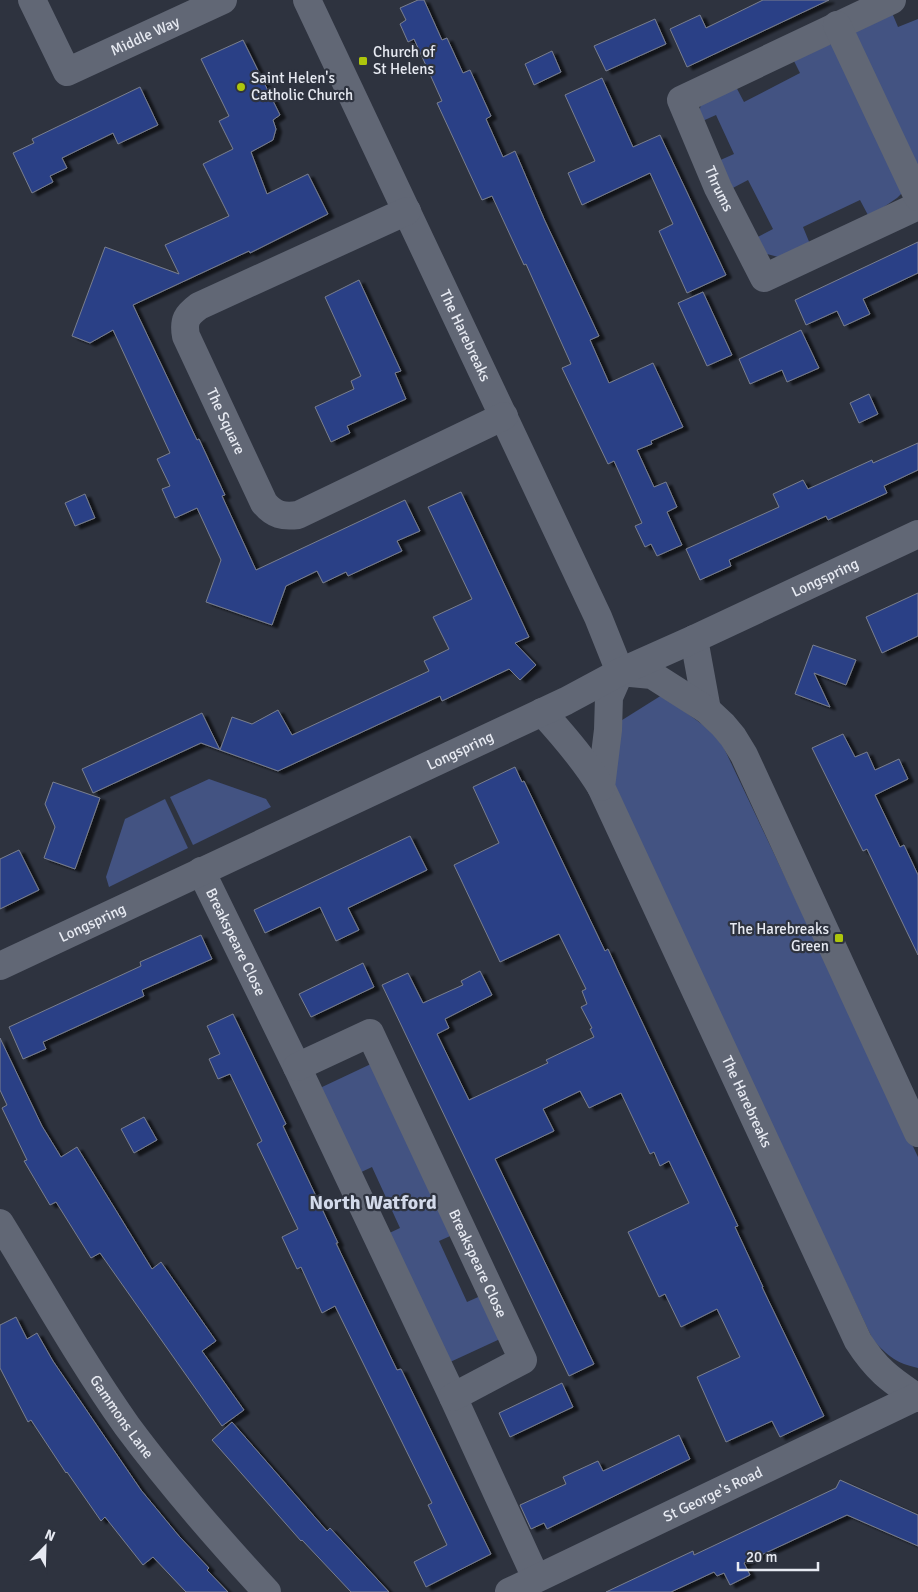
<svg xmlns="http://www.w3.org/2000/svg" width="918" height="1592" font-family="Signika,sans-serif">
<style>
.green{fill:#435382}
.building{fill:#2c4086;stroke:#797f8e;filter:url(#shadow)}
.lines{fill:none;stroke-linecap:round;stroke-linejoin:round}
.minor{stroke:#616775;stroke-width:28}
.poi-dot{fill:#aec60c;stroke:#2e333f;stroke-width:2}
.labels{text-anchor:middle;stroke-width:4.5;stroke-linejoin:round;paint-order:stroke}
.street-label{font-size:15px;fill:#e7eaf2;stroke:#2e333f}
.poi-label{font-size:15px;fill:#e7eaf2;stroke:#2e333f;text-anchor:start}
.district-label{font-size:20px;font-weight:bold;fill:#d3daea;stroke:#2e333f}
</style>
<defs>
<filter id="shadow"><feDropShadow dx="5.5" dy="3" stdDeviation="1" flood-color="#0009"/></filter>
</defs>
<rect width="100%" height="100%" fill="#2e333f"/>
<g class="green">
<polygon points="890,8 898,27 918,19 918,175 855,41 856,31"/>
<polygon points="836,43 902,193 897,198 869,217 860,200 803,227 810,244 782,258 767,254 754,239 773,229 748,180 729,190 716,162 734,154 716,115 698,123 698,117 702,100 734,83 744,102 800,73 791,55"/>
<path d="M662 695 710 730 723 746 918 1157V1368C896 1363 889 1357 873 1340L622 811 614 783 619 722Z"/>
<polygon points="209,779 266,799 271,807 193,845 170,797"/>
<polygon points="165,799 188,848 109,887 106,877 125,819"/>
<polygon points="373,1063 457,1233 439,1241 467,1302 485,1294 500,1339 448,1363 383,1236 400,1228 372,1167 355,1175 320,1088"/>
</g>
<g class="building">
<polygon points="418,0 424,0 442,40 447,38 463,73 470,70 491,116 486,119 503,157 515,151 545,221 599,336 590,340 609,383 653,363 683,427 651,441 652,444 637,450 654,487 666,482 677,507 667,512 682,545 657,556 651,544 645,547 635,526 642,523 614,461 608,464 562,368 571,364 526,264 524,265 492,196 482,200 437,103 442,101 414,39 408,42 400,24 406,20 400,8"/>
<polygon points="763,0 829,0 687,67 670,29 700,15 706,28"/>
<polygon points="655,19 666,44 606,71 594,46"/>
<polygon points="243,40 280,115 273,120 276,129 273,140 251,152 267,194 308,174 328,214 250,253 249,251 133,305 197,440 199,439 225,495 222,496 256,570 405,500 420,531 397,541 402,551 348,576 346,572 323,583 317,571 286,586 272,625 206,602 221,560 197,508 175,518 162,489 170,486 157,459 170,453 113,330 90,343 72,336 105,247 179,274 165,245 229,216 203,164 233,149 219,121 229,116 201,59"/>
<polygon points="552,51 561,72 534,85 525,64"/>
<polygon points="602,78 633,147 660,135 726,275 687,293 659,231 673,224 650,173 582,205 568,173 595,161 565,95"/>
<polygon points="140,87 158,125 118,144 113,133 62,158 67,168 50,176 53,182 32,193 13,153 34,143 32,139"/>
<polygon points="918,242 918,273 863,299 870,314 844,326 837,311 806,325 795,300"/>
<polygon points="359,280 401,371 395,373 406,399 347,426 350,433 331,442 315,407 354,389 351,381 361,376 325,297"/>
<polygon points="703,292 732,355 707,366 678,303"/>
<polygon points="801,330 819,368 787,382 782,370 750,384 739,359"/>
<polygon points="869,394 878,414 859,423 850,403"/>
<polygon points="918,443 918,470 884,486 887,493 828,520 826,516 729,560 731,566 700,580 686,549 779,507 773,494 803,480 808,489 872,460 873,463"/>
<polygon points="461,492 529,637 515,643 536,665 520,680 509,669 442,701 440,696 278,771 220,750 232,717 252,724 278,710 292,735 429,671 424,661 449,649 433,617 472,599 428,507"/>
<polygon points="85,494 95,518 75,526 65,503"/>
<polygon points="918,593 918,636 882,653 866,617"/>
<polygon points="813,645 856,660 846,685 814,673 830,707 795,694"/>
<polygon points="202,713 220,750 201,743 93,793 82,769"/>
<polygon points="843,734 855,757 867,752 875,770 899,759 908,779 875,795 900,847 904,845 918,875 918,955 867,849 863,851 812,748"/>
<polygon points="515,767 522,782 524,781 605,951 608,949 619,973 738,1226 735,1227 763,1287 762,1287 824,1416 780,1437 772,1421 726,1442 697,1377 740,1357 717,1309 681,1327 665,1294 659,1297 628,1232 689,1203 669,1161 660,1166 654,1152 650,1154 621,1093 589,1108 580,1091 543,1109 554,1131 495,1159 594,1364 569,1376 382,985 408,973 423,1003 463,985 461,981 480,971 492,995 445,1019 449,1028 437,1034 469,1100 548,1063 546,1060 594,1037 590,1029 592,1028 581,1007 587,1004 582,991 586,989 559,934 500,962 454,865 499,843 473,787"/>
<polygon points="53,782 100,798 75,869 44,858 55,827 45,804"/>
<polygon points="410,836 427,870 348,908 359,930 336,941 320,907 265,933 254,910"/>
<polygon points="19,850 39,890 0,909 0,859"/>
<polygon points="201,935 212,959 142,990 144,996 43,1042 46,1049 23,1059 9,1027 141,966 140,962"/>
<polygon points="363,963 374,987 311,1017 299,994"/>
<polygon points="233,1014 286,1124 283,1126 338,1243 336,1243 355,1283 397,1370 401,1369 491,1554 426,1587 414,1562 447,1545 428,1505 432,1503 335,1306 322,1313 301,1267 297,1269 282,1237 298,1229 257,1144 262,1141 230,1074 218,1079 209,1059 220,1054 207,1026"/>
<polygon points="0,1038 42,1126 61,1157 77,1147 152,1269 161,1262 216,1341 202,1351 244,1410 222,1426 100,1253 91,1258 56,1202 50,1205 24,1161 27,1160 2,1108 7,1105 0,1090"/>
<polygon points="144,1117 157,1140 134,1153 121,1129"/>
<polygon points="16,1317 27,1339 37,1333 53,1361 141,1490 179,1536 209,1568 207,1570 228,1592 186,1592 153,1557 143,1565 105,1517 101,1521 67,1472 66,1473 31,1420 28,1422 0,1368 0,1325"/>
<polygon points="562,1383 573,1407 510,1437 499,1413"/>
<polygon points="232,1422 327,1531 330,1528 389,1592 351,1592 302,1540 301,1541 212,1440"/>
<polygon points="679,1435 690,1459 547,1529 544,1523 531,1529 520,1505 566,1484 563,1477 598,1461 603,1471"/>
<polygon points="840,1480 918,1515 918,1546 847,1515 744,1563 750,1575 730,1585 724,1573 717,1576 714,1572 671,1592 606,1592 693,1551 694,1555 836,1488"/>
</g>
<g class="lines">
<g class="minor">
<path id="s1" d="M32 0 67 72 223 0"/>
<path id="s2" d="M307 0 598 617 620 672 609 697 608 730 601 787 858 1341C876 1369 889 1379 918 1398"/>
<path id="s3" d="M892 0 681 100 718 188 764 278 918 206"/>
<polyline points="837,25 918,197"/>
<path id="s4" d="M407 211 199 306C187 315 183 320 186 336L264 503C274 515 283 517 298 515L504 416"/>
<polyline points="694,639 707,710"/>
<polyline points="620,672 652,675 707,710 723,725 733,737 744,755 918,1133"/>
<path d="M542 712C564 736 584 759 601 787"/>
<path id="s5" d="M201 871 297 1067 453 1397 536 1578"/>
<path id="s6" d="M0 966 566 701 620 672 694 639 918 534"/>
<path id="s7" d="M297 1067 370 1033 523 1360 453 1397"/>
<path id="s8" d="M0 1223C42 1291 81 1361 127 1426 170 1484 218 1539 267 1592"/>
<path id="s9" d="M509 1592 918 1396"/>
</g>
</g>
<g class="poi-dot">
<rect x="358" y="56" width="10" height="10" rx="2.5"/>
<circle cx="241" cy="87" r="5"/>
<rect x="834" y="933" width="10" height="10" rx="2.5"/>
</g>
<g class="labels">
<g class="street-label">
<text dy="5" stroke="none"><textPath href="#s1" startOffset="166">Middle Way</textPath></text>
<text dy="5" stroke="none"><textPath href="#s3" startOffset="330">Thrums</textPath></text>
<text dy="5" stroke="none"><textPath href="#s2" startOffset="371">The Harebreaks</textPath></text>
<text dy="5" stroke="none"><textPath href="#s4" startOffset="358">The Square</textPath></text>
<text dy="5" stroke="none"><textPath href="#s6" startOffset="912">Longspring</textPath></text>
<text dy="5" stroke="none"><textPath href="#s6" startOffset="508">Longspring</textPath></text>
<text dy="5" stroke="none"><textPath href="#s6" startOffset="102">Longspring</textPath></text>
<text dy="5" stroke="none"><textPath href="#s5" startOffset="79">Breakspeare Close</textPath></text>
<text dy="5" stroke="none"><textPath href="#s2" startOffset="1206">The Harebreaks</textPath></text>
<text dy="5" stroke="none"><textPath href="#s7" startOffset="335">Breakspeare Close</textPath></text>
<text dy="5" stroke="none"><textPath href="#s8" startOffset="229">Gammons Lane</textPath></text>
<text dy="5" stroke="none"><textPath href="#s9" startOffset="226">St George's Road</textPath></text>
</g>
<g class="poi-label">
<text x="373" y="57">Church of<tspan x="373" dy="17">St Helens</tspan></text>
<text x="251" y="83">Saint Helen's<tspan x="251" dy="17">Catholic Church</tspan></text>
<text x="829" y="934" text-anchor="end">The Harebreaks<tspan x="829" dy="17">Green</tspan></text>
</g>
<g class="district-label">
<text x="373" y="1209">North Watford</text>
</g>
</g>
<g transform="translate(45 1547) rotate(23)" stroke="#2e333f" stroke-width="4" paint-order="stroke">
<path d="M0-4L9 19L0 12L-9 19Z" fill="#e7eaf2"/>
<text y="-8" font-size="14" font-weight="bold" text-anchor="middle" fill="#e7eaf2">N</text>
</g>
<path d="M738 1562v8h80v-8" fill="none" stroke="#e7eaf2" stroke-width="2.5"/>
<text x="746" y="1562" font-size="15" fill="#e7eaf2" stroke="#2e333f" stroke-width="4" paint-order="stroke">20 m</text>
</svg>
